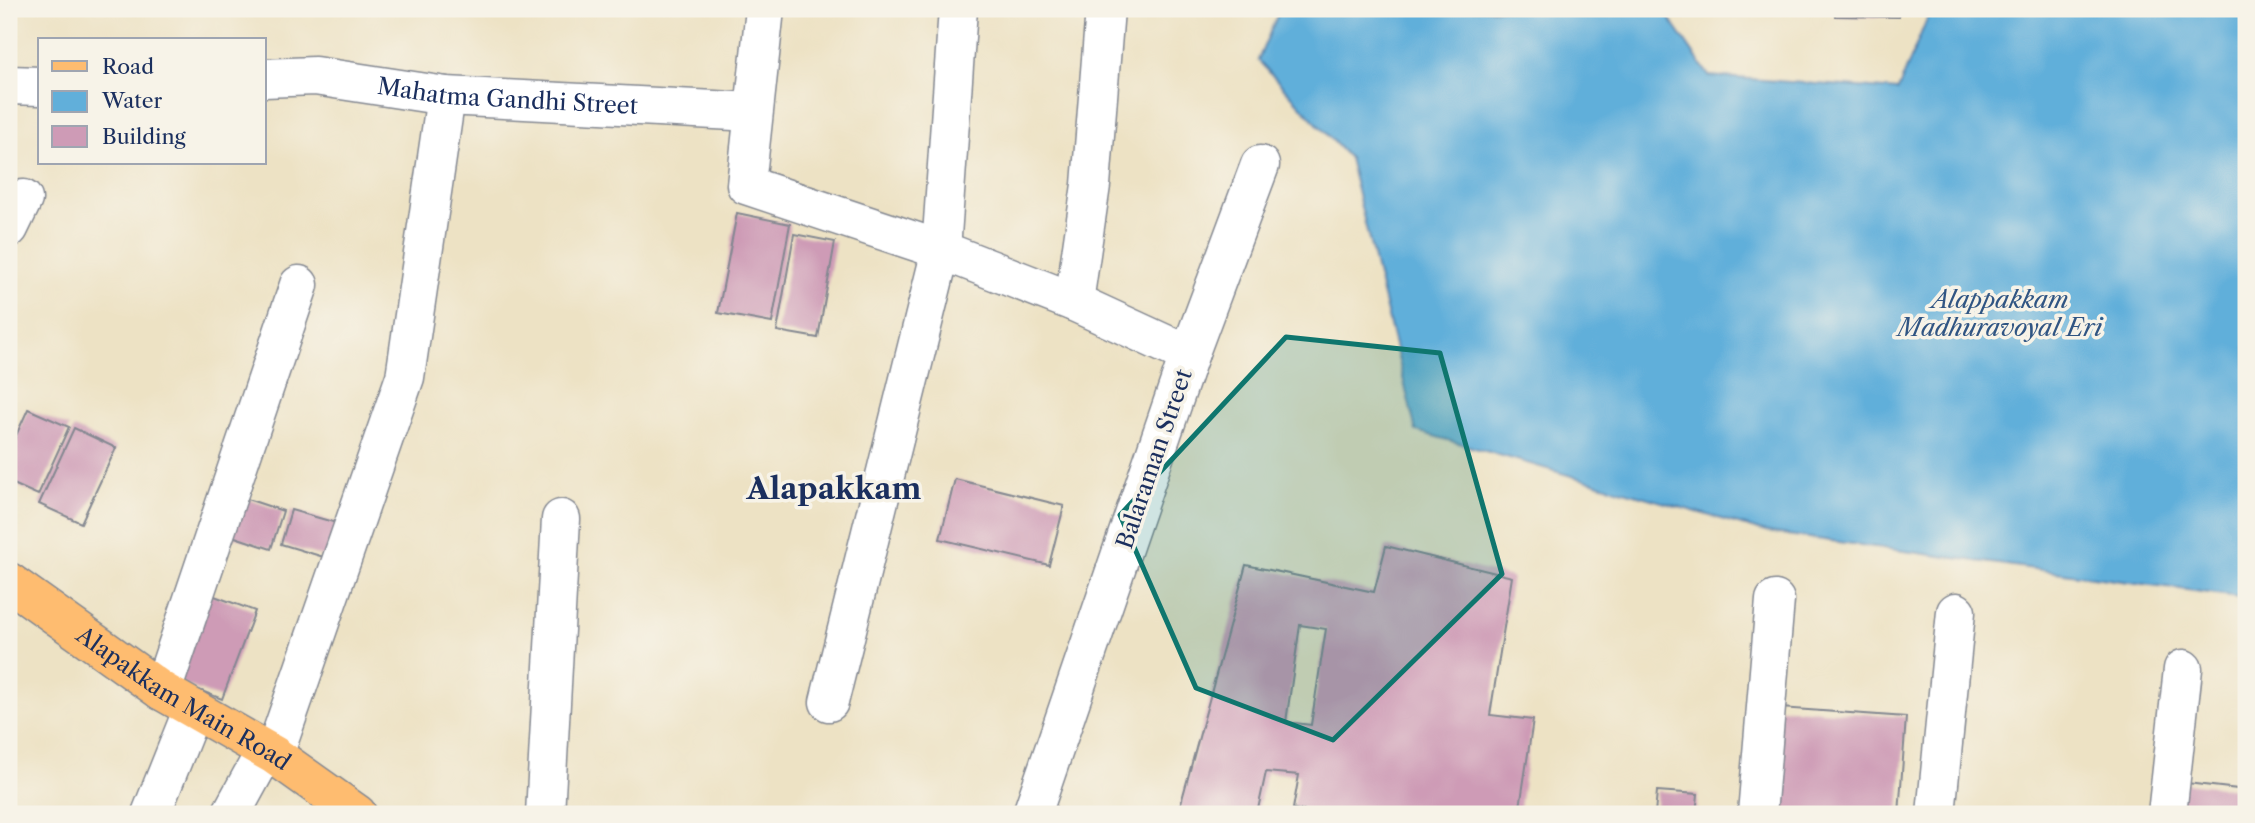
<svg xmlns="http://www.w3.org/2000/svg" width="2255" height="823" font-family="'Libre Caslon Text',serif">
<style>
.water{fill:#61afda;stroke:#3e6f9c;stroke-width:2}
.building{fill:#ce9bb6;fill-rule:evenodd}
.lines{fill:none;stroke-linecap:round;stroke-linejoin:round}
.minor-casing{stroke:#848891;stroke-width:41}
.major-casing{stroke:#848891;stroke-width:41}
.minor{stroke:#fff;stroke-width:38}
.major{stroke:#febc70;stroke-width:38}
.marked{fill:#0f766e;fill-opacity:0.2;stroke:#0f766e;stroke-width:5;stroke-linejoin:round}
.labels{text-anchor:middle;stroke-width:7;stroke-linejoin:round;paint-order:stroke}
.street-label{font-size:23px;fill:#1b2f5e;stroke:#f7f3e8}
.water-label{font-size:24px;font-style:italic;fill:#305583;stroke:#f7f3e8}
.district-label{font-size:30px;font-weight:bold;fill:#1b2f5e;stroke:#f7f3e8}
</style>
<rect width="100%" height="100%" fill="#f7f3e8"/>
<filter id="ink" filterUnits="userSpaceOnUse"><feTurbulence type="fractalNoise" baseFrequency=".0143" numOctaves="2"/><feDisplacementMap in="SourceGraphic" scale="14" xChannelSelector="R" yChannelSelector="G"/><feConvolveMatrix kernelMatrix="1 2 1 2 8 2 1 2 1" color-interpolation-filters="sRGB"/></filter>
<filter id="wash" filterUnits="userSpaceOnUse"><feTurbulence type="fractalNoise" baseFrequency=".00686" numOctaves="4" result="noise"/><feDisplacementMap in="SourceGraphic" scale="28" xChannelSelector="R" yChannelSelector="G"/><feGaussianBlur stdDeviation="1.57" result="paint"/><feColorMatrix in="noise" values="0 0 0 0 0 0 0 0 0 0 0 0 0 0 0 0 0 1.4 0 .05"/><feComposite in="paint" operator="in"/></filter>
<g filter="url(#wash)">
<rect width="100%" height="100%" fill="#ede2c4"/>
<polygon class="water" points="1280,9 1663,9 1709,76 1898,90 1931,9 2246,9 2246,598 1766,532 1416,431 1349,158 1258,60"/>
<g id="blocks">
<g class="building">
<polygon points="1835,9 1899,9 1899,17 1835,16"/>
<polygon points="737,213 790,224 772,323 718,313"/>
<polygon points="794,234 835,242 818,338 777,331"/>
<polygon points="28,409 69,427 38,495 9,482 9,451"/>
<polygon points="74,428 116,448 81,523 39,504"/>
<polygon points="955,479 1064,506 1049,565 940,539"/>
<polygon points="241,497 283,511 271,549 229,535"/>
<polygon points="291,510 340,524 330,559 281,544"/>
<path d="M1386 546 1512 577 1490 715 1533 720 1519 814H1323L1293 809 1299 775 1266 772 1257 814H1178L1246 565 1374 592ZM1300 625 1326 629 1311 725 1286 722Z"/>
<polygon points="209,594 255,611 222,699 176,681"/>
<polygon points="1780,708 1906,717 1899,814 1772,814"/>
<polygon points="2178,782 2246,790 2246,814 2175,814"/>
<polygon points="1657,791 1698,794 1696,814 1655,814"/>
</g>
</g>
</g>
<g filter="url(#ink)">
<use href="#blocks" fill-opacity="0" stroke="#848891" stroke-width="2"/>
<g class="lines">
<defs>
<g id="minor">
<polyline points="765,9 746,185 941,250 1074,302 1189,355 1032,814"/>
<path id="s1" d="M264 78 315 76 446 96 753 112"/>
<polyline points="9,85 40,86"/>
<polyline points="9,228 23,199"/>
<polyline points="1074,302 1091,185 1105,9"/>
<polyline points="1189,355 1260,165"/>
<polyline points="162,691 299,285"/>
<polyline points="829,702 941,250 958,9"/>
<polyline points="274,755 405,377 446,96"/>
<polyline points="151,814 193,709"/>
<polyline points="231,814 266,750"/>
<polyline points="545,814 561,519"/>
<polyline points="1757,814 1775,600"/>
<polyline points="1936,814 1956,612"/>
<polyline points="2167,814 2183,669"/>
</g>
<g id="major">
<path id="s2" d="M9 582 162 691 274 755 357 814"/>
</g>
</defs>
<use href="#minor" class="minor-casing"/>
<use href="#major" class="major-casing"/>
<use href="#minor" class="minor"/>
<use href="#major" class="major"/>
</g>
</g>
<path class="marked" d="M1286 337 1440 353 1502 574 1333 740 1196 688 1120 515Z"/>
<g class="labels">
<g class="street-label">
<text dy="8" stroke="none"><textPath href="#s1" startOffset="245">Mahatma Gandhi Street</textPath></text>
<text transform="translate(1154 459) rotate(-71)" y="8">Balaraman Street</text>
<text dy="8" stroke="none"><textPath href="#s2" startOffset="210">Alapakkam Main Road</textPath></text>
</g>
<g class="water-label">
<text x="2000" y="308">Alappakkam<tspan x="2000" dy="28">Madhuravoyal Eri</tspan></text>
</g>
<g class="district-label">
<text x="834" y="499">Alapakkam</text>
</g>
</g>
<rect width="2255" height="823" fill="none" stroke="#f7f3e8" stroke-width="35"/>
<rect x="38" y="38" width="228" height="126" fill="#f7f3e8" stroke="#9fa5b1" stroke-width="2"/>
<rect x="52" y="61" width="35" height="10" fill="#febc70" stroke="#9fa5b1" stroke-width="2"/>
<text x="102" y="74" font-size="21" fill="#1b2f5e">Road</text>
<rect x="52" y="91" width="35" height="21" fill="#61afda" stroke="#9fa5b1" stroke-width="2"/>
<text x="102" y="108" font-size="21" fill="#1b2f5e">Water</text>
<rect x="52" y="126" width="35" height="21" fill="#ce9bb6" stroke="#9fa5b1" stroke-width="2"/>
<text x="102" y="144" font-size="21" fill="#1b2f5e">Building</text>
</svg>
